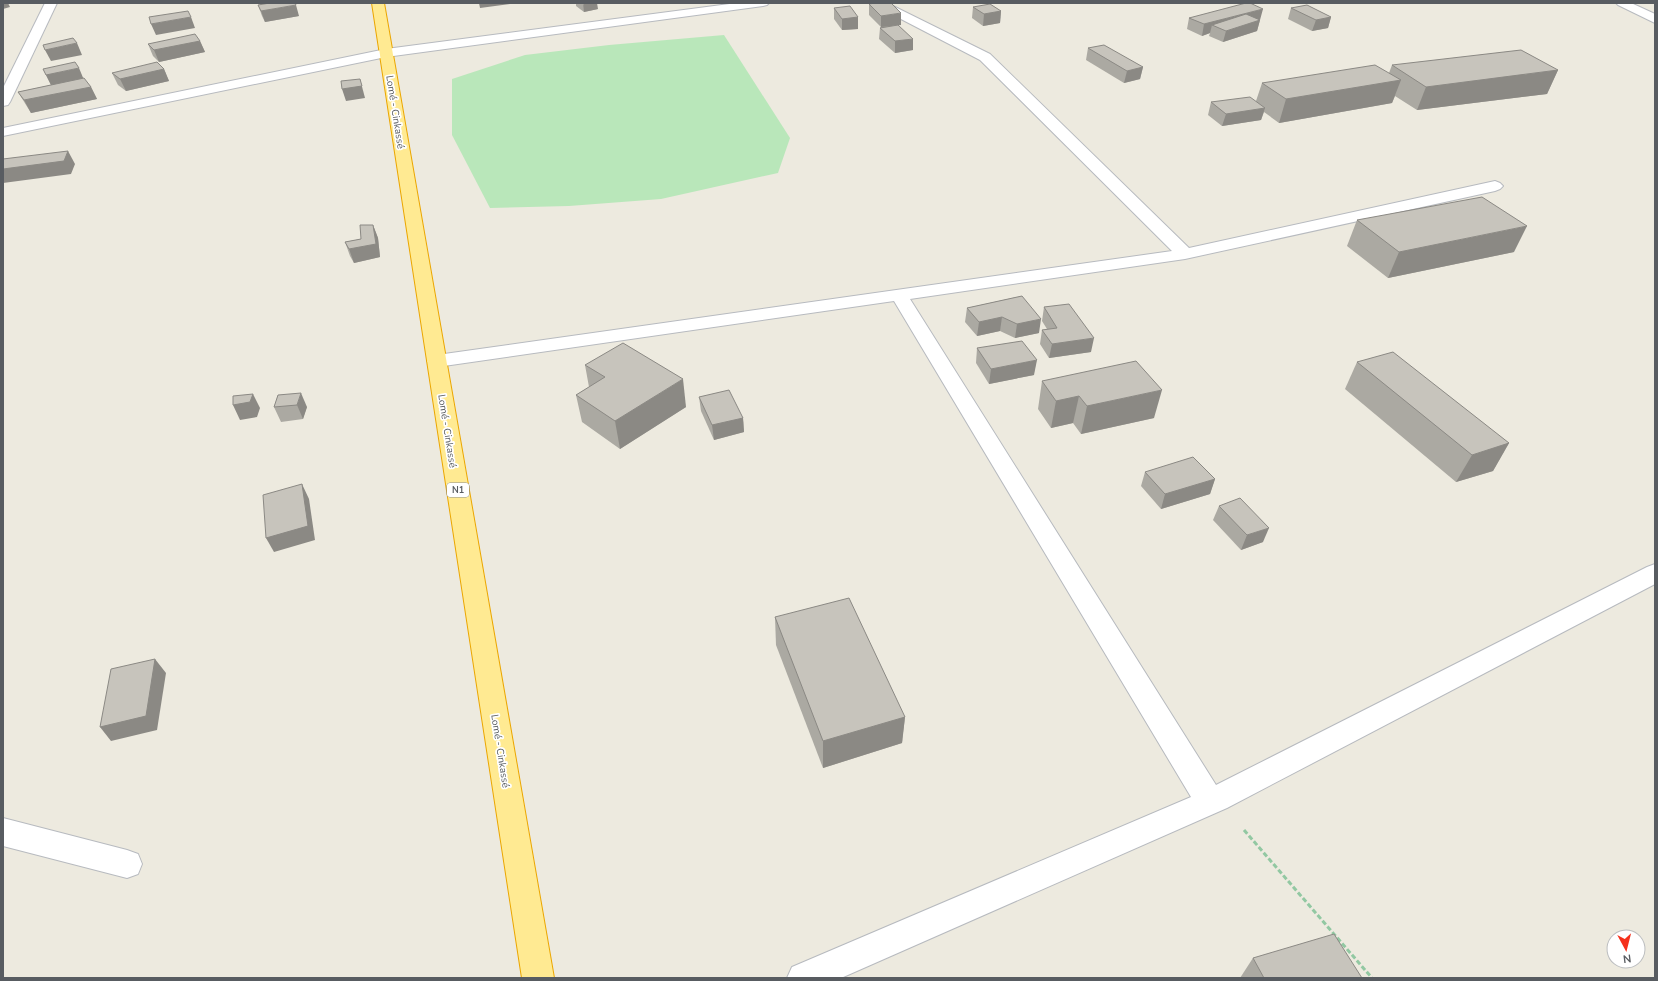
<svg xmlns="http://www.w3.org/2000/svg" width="1658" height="981" font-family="'Nunito Sans',sans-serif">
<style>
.green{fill:#b9e7ba}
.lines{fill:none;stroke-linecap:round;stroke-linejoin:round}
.minor-casing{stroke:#b7babf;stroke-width:2}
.trunk-casing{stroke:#eba600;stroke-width:2}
.path{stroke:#92c8a2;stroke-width:3;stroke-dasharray:5 2.5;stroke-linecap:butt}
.minor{fill:#fff;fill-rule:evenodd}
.trunk{fill:#ffea92;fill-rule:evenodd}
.wall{fill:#aba9a2}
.shaded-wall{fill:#8b8984}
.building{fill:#c7c4bc;stroke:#8b8984}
.labels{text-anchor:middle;stroke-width:3.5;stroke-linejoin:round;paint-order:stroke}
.shield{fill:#fff;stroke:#8a8d90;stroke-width:1}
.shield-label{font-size:9px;font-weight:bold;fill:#585c61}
.street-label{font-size:10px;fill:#585c61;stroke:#fff}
</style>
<rect width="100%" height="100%" fill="#edeadf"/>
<polygon class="green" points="724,35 790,138 778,173 661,199 569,206 490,208 452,135 452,79 525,55 609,45"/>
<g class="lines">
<defs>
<g id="minor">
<polygon points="45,3 57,3 10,102 8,105 3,106 3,88"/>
<polygon points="737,3 769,3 767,5 763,6 386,57 3,136 3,128 386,49"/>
<polygon points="872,3 887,3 990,54 1189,248 1495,181 1500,183 1503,186 1500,189 1495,191 1185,259 910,299 1216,785 1647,567 1655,564 1655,584 1227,808 841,978 787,978 792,967 1191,797 894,301 437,367 430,365 427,361 430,357 437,355 1172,251 980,60 874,5"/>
<polygon points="1616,3 1631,3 1655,14 1655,23 1618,5"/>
<polygon points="3,818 127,850 138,854 142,864 138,874 127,878 3,846"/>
</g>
<polygon id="trunk" points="372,3 384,3 554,978 522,978"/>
</defs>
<use href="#minor" class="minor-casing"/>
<use href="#trunk" class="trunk-casing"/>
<polyline class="path" points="1244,830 1372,978"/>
<use href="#minor" class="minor"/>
<use href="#trunk" class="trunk"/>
</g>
<g class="wall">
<polygon points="576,3 583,3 583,5 598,9 584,12 576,6"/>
<polygon points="869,4 901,25 898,25 913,50 895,53 879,39 880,28 881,27 869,15"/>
<polygon points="258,5 299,16 265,22 262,16"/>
<polygon points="973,7 1001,11 1000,23 983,26 972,18"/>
<polygon points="834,8 858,17 858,29 842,30 834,19"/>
<polygon points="1291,8 1331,17 1328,28 1312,31 1288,19"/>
<polygon points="1189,18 1260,20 1257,31 1223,42 1209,36 1210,33 1202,36 1187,29"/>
<polygon points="200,41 205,52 159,62 153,56 148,44"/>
<polygon points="1088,48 1143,67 1140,79 1124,83 1086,60"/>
<polygon points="1392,65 1558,70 1547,94 1417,110 1395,96 1392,103 1279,123 1264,112 1261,120 1222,126 1208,115 1211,102 1256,101 1262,83 1389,73"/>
<polygon points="43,69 83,78 91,87 97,99 31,113 18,92 51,85"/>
<polygon points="164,69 169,81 126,91 118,85 112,73"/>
<polygon points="1357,220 1514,252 1388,278 1347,246"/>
<polygon points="373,225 378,238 380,257 354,263 350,256 345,242 361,239"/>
<polygon points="1022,296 1039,333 1015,338 1000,331 977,336 965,322 967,308"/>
<polygon points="1044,307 1091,352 1049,358 1040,344 1042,330 1047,329 1042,321"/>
<polygon points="977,348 1034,375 989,384 976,363"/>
<polygon points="1357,362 1509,443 1493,471 1456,482 1345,389"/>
<polygon points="585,365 686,407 620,449 582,422 576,395 589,387"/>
<polygon points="1042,381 1154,418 1081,434 1073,423 1051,428 1038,409"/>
<polygon points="278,395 307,407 303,419 281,422 274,407"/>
<polygon points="699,397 743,418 744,432 714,440 701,411"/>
<polygon points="1145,472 1215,479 1210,494 1161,509 1141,486"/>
<polygon points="1219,506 1263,542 1241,550 1213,520"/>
<polygon points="775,617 905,717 902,743 823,768 776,645"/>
<polygon points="1253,958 1362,978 1240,978"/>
</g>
<g class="shaded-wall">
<polygon points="3,3 8,3 10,7 3,9"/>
<polygon points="479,3 518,3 480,8"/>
<polygon points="583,3 597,3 598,9 584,12"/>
<polygon points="296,5 299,16 265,22 261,11"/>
<polygon points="1263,9 1260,20 1212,25 1210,33 1202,36 1204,24"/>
<polygon points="1001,11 1000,23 983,26 984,14"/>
<polygon points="901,13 901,25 881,27 881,16"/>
<polygon points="191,17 195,28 156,35 151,24"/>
<polygon points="858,17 858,29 842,30 842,19"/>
<polygon points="1331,17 1328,28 1312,31 1316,20"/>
<polygon points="1260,20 1257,31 1223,42 1226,31"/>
<polygon points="913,39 913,50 895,53 895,41"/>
<polygon points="200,41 205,52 159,62 154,50"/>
<polygon points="77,43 82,55 51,61 45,50"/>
<polygon points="1143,67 1140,79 1124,83 1127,71"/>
<polygon points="79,68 84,80 52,87 46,75"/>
<polygon points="164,69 169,81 126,91 120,79"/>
<polygon points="1558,70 1547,94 1417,110 1426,87"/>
<polygon points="360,79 365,98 346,101 342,89"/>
<polygon points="1401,80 1392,103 1279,123 1286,99"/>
<polygon points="91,87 97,99 31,113 24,100"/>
<polygon points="1265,108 1261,120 1222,126 1226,114"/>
<polygon points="68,151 75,164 71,174 3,183 3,169"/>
<polygon points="373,225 378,238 380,257 354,263 349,249 376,244"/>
<polygon points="1527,226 1514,252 1388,278 1399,252"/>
<polygon points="1002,317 1000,331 977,336 979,322"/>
<polygon points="1041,319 1039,333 1015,338 1017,324"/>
<polygon points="1094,338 1091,352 1049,358 1052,344"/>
<polygon points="1037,360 1034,375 989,384 991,369"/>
<polygon points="683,379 686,407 620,449 615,421"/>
<polygon points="1162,390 1154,418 1081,434 1087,406"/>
<polygon points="301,393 307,407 303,419 297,405"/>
<polygon points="253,394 260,408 257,417 240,420 233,405"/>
<polygon points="1079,396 1073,423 1051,428 1056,401"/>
<polygon points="743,418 744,432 714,440 712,425"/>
<polygon points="1509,443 1493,471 1456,482 1472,455"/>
<polygon points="1215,479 1210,494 1161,509 1165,494"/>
<polygon points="302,484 309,499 315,540 274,552 266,538"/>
<polygon points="1269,528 1263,542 1241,550 1247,535"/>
<polygon points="155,659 166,673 157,730 111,741 100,727"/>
<polygon points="905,717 902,743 823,768 823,741"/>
</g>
<g class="building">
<polygon points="270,3 295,3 296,5 261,11 258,5"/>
<polygon points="875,3 891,3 901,13 881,16 869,4"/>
<polygon points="1246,3 1250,3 1263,9 1204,24 1189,18"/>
<polygon points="990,4 1001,11 984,14 973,7"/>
<polygon points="1307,5 1331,17 1316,20 1291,8"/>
<polygon points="850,6 858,17 842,19 834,8"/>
<polygon points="188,11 191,17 151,24 149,17"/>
<polygon points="1246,14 1260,20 1226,31 1212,25"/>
<polygon points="898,25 913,39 895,41 880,28"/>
<polygon points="195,34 200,41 154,50 148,44"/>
<polygon points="73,38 77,43 45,50 43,45"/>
<polygon points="1104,45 1143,67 1127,71 1088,48"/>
<polygon points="1521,50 1558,70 1426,87 1392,65"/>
<polygon points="75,62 79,68 46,75 43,69"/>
<polygon points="157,62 164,69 120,79 112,73"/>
<polygon points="1375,65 1401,80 1286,99 1262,83"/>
<polygon points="84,78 91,87 24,100 18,92"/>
<polygon points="360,79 362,86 342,89 341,81"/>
<polygon points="1250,97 1265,108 1226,114 1211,102"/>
<polygon points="68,151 64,161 3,169 3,159"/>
<polygon points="1482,197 1527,226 1399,252 1357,220"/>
<polygon points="360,225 373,225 376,244 349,249 345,242 361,239"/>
<polygon points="1022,296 1041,319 1017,324 1002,317 979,322 967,308"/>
<polygon points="1069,304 1094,338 1052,344 1042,330 1057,328 1044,307"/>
<polygon points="1022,341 1037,360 991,369 977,348"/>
<polygon points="623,343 683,379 615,421 576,395 605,377 585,365"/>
<polygon points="1393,352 1509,443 1472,455 1357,362"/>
<polygon points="1136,361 1162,390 1087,406 1079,396 1056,401 1042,381"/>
<polygon points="729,390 743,418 712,425 699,397"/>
<polygon points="301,393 297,405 274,407 278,395"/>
<polygon points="253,394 250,402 233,405 233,396"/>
<polygon points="1193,457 1215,479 1165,494 1145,472"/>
<polygon points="302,484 308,526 266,538 263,495"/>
<polygon points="1240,498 1269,528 1247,535 1219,506"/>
<polygon points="849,598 905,717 823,741 775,617"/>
<polygon points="155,659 146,716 100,727 111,669"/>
<polygon points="1334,934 1362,978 1264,978 1253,958"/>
</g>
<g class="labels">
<rect class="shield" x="447" y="483" width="22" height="14" rx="3"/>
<g class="shield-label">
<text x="458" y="493">N1</text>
</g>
<g class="street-label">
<text transform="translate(396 112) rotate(81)" y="4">Lomé - Cinkassé</text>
<text transform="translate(448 431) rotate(81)" y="4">Lomé - Cinkassé</text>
<text transform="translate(501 751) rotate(81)" y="4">Lomé - Cinkassé</text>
</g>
</g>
<rect width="1658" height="981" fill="none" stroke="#585c61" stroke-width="8"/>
<g transform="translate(1626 949) rotate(173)"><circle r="19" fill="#ffffff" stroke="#bcbec0"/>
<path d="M0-3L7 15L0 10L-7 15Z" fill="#f5311c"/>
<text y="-6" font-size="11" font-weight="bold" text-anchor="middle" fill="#585c61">N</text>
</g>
</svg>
